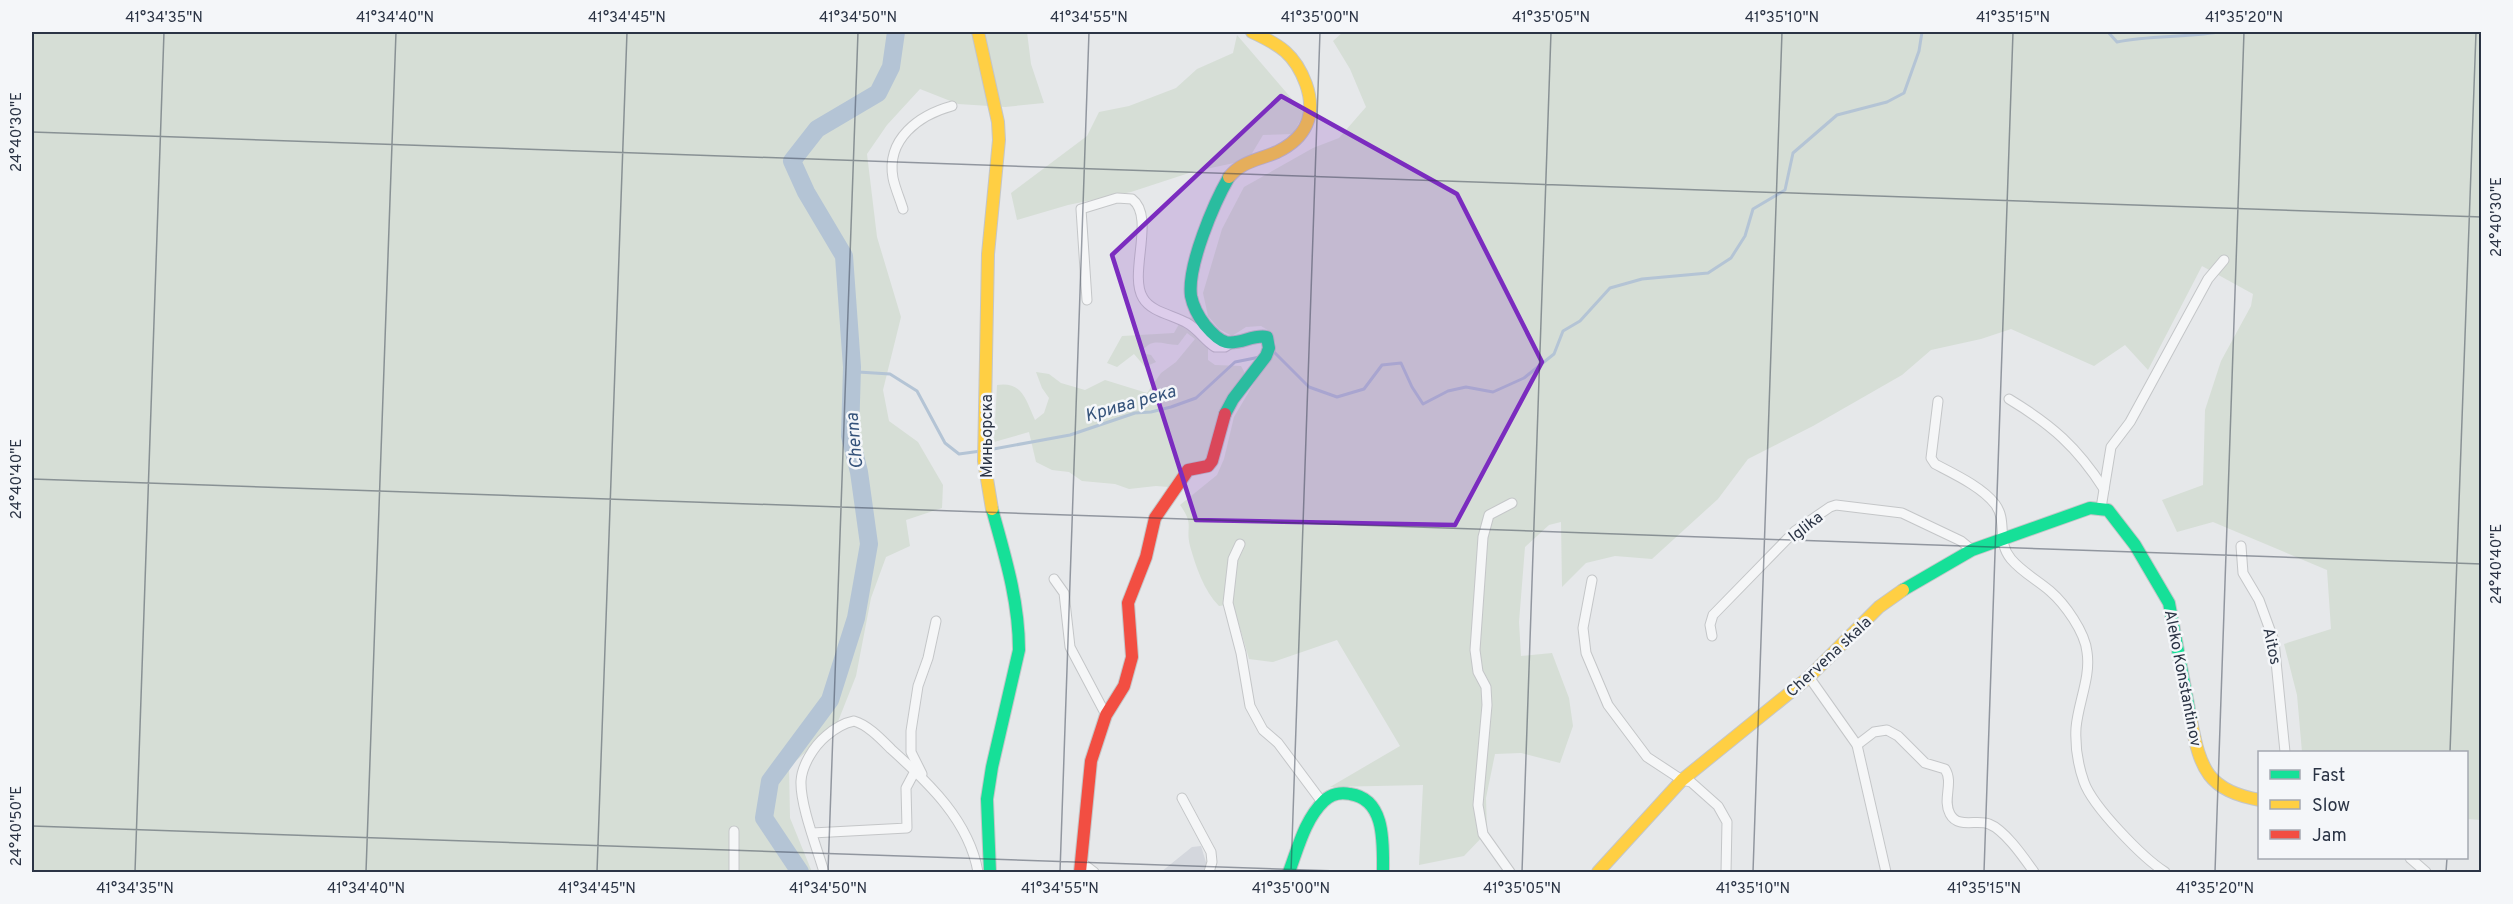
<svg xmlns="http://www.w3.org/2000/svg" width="2513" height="904" font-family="Overpass,sans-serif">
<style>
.built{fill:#d4d7dd}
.green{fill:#d6ded6}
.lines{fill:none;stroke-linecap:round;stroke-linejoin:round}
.stream{stroke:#b4c4d5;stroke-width:3}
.river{stroke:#b4c4d5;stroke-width:18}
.street-casing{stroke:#c4c6c8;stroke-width:11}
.fast-casing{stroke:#c4c6c8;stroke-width:14}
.slow-casing{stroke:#c4c6c8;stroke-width:14}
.jam-casing{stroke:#c4c6c8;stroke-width:14}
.street{stroke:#f5f6f7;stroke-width:9}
.fast{stroke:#16e098;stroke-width:12}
.slow{stroke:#ffcf43;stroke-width:12}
.jam{stroke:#f24e42;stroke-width:12}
.marked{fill:#7b2cbf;fill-opacity:0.2;stroke:#7b2cbf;stroke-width:4.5;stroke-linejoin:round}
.ticks{fill:none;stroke:#2b3445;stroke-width:1.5;stroke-opacity:0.45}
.labels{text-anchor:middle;stroke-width:5;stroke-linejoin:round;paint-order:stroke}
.street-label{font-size:16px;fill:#2b3445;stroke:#f4f6f9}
.water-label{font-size:18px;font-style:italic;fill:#34527a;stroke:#f4f6f9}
.neatline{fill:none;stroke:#2b3445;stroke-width:2}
.ticks-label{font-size:15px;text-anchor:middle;fill:#2b3445}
</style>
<rect width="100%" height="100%" fill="#e6e8ea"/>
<polygon class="built" points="1201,846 1209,872 1161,872 1192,847"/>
<g class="green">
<polygon points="32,32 1027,32 1031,64 1044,103 1005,107 958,104 920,89 887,125 867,154 877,237 901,317 883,390 889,421 918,442 943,485 942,508 906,520 910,546 886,557 871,598 856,676 837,724 789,767 790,818 812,872 32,872"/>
<path d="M1343 32H2481V820L2467 819 2466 752H2302L2297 695 2284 644 2331 629 2327 570 2213 522 2177 532 2162 500 2203 485 2205 410 2221 361 2251 306 2253 294 2202 266 2148 370 2125 345 2094 366 2011 329 1981 339 1931 350 1902 375 1813 426 1748 459 1718 499 1652 559 1615 556 1586 563 1562 587 1561 522 1549 525 1525 547 1519 622 1521 656 1552 653 1569 698 1573 726 1560 763 1521 753 1495 754 1486 798 1487 832 1464 856 1419 865 1423 785 1330 787 1400 746 1337 640 1273 662 1249 659 1233 604 1219 606C1204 591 1196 567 1190 546 1185 526 1195 526 1180 505L1217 475 1224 459 1234 417 1257 378 1273 358 1276 344 1271 332 1261 326 1246 327 1232 336 1219 329 1208 316 1203 293 1222 229 1244 187 1313 148 1339 138 1366 107 1350 69 1333 41Z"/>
<polygon points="1237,35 1304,113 1293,134 1263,135 1248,160 1192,172 1131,192 1068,205 1017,220 1011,193 1087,136 1099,112 1129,106 1176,88 1197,69 1233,53"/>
<path d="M1183 317 1197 318 1208 349V360L1215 365 1241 366 1247 377 1235 395 1208 468 1200 475H1190L1169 487 1156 486 1129 489 1115 484 1082 481 1069 472 1052 470 1036 462 1029 432 994 442 997 385C1023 381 1026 401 1035 420L1044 413 1049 398 1042 388 1036 372 1049 374 1061 383 1085 390 1105 380 1147 393 1161 373 1176 362 1195 339 1187 333 1178 345C1162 345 1152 336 1141 353L1151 355 1156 362 1145 367 1134 354 1117 367 1107 363 1122 336 1174 333Z"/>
</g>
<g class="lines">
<g class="stream">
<path d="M2108 32 2117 42C2151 35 2184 38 2218 32"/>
<polyline points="1272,353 1274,352 1309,387 1337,397 1364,389 1382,365 1401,363 1412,387 1423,404 1448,391 1466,387 1493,392 1524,378 1554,354 1563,331 1580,321 1610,288 1642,279 1708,273 1731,258 1745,236 1753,209 1785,190 1793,153 1837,115 1887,102 1904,93 1919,51 1922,32"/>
<polyline points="852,367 858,372 890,374 917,391 945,443 959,454 981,451"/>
<polyline points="988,450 1070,435 1135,413 1151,412 1171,407 1196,398 1235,362 1260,357"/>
</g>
<polyline class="river" points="800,872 764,818 770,781 830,700 856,618 869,544 859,472 850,436 852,367 844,256 806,192 792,161 817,129 878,93 891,67 896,32"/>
<defs>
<g id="street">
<path d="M903 209C900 199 895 188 893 178 886 139 919 115 952 106"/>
<path d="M1087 300 1081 209 1117 198 1132 199C1156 217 1128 274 1143 298 1151 312 1173 315 1187 323 1198 329 1204 340 1215 347H1225L1233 342"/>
<path d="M2009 399C2052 425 2077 447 2104 489"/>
<path d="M1938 401 1931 458 1935 464C1954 474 1982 487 1995 504 2008 521 1996 541 2011 559 2022 572 2037 580 2050 591 2065 604 2085 632 2087 652 2091 677 2078 703 2076 728 2075 746 2078 765 2084 782 2093 807 2143 858 2165 872"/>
<polyline points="2101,508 2111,447 2130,422 2208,279 2224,260"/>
<polyline points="1240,544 1233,559 1228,603 1241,653 1250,706 1263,730 1278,743 1322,802"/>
<polyline points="2241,546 2243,573 2259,600 2274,641 2285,752"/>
<polyline points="1054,579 1064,593 1070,647 1106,715"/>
<polyline points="1592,580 1583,628 1586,653 1608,705 1647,757 1682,780 1691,782 1718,806 1727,822 1726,872"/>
<polyline points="1712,636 1710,625 1713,615 1795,531 1830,507 1836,505 1902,513 1961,541 1972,550"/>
<polyline points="1809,677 1857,745 1886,872"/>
<path d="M1857 745 1874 732 1887 730 1898 736 1925 763 1945 769C1954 783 1942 799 1950 814 1958 829 1977 819 1989 824 2005 830 2024 858 2034 872"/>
<polyline points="922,774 911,752 911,731 918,686 928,658 936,621"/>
<polyline points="1182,798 1211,852 1212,862 1209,872"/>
<polyline points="734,831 734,872"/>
<polyline points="812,833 907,828 906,788 915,771"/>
<polyline points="2410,858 2426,872"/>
<polyline points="1081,862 1094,872"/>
<path d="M824 872C817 848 800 805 801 781 802 765 814 746 826 736 834 729 844 723 854 721 868 725 881 739 891 749 929 783 969 821 978 872"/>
<polyline points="1510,872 1483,834 1478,805 1487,705 1486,687 1478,672 1475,650 1483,537 1489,515 1512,503"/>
</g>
<g id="fast">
<path d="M1225 414 1233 399 1266 356 1269 348 1267 337C1253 334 1240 345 1226 342 1218 340 1210 331 1205 325 1198 316 1193 306 1191 296 1187 266 1214 203 1229 177"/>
<polyline points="1903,590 1972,550 2090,508 2108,510 2135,545 2169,603 2191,720"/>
<path d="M990 872 987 799 992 767 1019 650C1019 601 1005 556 992 509"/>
<path d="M1289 872C1298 848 1305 819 1324 801 1331 794 1341 792 1350 794 1386 799 1383 844 1383 872"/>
</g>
<g id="slow">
<polyline points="978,32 998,122 999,140 988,254 984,461 992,509"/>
<path d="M1229 177C1242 161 1259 160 1277 152 1306 138 1317 115 1306 84 1295 54 1280 45 1252 32"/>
<path d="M2191 720C2200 769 2208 791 2260 800"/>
<polyline points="1598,872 1682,780 1809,677 1879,607 1903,590"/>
</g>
<polyline id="jam" points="1080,872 1091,761 1106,715 1124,686 1132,657 1128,603 1146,557 1155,518 1188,470 1208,466 1212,461 1225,414"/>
</defs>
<use href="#street" class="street-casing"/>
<use href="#fast" class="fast-casing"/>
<use href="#slow" class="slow-casing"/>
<use href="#jam" class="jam-casing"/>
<use href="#street" class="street"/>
<use href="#fast" class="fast"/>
<use href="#slow" class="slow"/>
<use href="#jam" class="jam"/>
</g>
<path class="marked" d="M1281 96 1457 194 1542 362 1455 525 1196 520 1112 255Z"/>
<path class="ticks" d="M32 132 2482 217M32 479 2482 564M2450 752 2476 32M32 826 1368 872M135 872 164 32M366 872 396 32M597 872 627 32M828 872 858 32M1060 872 1089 32M1291 872 1320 32M1522 872 1551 32M1753 872 1782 32M1984 872 2013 32M2215 872 2244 32M2446 872 2447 858"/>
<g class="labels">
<g class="street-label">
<text transform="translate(986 436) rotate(-90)" y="6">Миньорска</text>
<text transform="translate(1805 526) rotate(-38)" y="6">Iglika</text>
<text transform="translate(2273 646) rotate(78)" y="6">Aitos</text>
<text transform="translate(1828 656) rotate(-43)" y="6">Chervena skala</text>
<text transform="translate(2184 678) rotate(79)" y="6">Aleko Konstantinov</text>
</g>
<g class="water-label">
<text transform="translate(1130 403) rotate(-16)" y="6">Крива река</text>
<text transform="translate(854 441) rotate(-95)" y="6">Cherna</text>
</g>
</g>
<rect width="2513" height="904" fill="none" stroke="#f4f6f9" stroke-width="66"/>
<rect x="2258" y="751" width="210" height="108" fill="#f4f6f9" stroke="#a4a8b1" stroke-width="1.5"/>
<rect x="2270" y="770" width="30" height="9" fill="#16e098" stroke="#a4a8b1" stroke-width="1.5"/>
<text x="2312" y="781" font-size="18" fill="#2b3445">Fast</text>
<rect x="2270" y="800" width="30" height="9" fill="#ffcf43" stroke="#a4a8b1" stroke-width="1.5"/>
<text x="2312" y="811" font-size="18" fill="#2b3445">Slow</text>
<rect x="2270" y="830" width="30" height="9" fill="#f24e42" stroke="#a4a8b1" stroke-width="1.5"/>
<text x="2312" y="841" font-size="18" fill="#2b3445">Jam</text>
<rect x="33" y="33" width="2447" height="838" class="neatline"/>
<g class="ticks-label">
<text x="164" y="22">41°34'35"N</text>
<text x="395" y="22">41°34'40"N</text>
<text x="627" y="22">41°34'45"N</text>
<text x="858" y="22">41°34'50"N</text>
<text x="1089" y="22">41°34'55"N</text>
<text x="1320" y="22">41°35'00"N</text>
<text x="1551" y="22">41°35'05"N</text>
<text x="1782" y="22">41°35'10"N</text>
<text x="2013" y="22">41°35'15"N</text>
<text x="2244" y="22">41°35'20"N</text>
<text transform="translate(16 132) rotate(-90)" y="5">24°40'30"E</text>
<text transform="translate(2496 217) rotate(-90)" y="5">24°40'30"E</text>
<text transform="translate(16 479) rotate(-90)" y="5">24°40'40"E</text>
<text transform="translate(2496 564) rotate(-90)" y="5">24°40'40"E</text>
<text transform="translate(16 826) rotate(-90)" y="5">24°40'50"E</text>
<text x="135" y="893">41°34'35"N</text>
<text x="366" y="893">41°34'40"N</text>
<text x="597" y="893">41°34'45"N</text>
<text x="828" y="893">41°34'50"N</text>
<text x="1060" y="893">41°34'55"N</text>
<text x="1291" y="893">41°35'00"N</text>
<text x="1522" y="893">41°35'05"N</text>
<text x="1753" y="893">41°35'10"N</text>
<text x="1984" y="893">41°35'15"N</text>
<text x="2215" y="893">41°35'20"N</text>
</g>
</svg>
